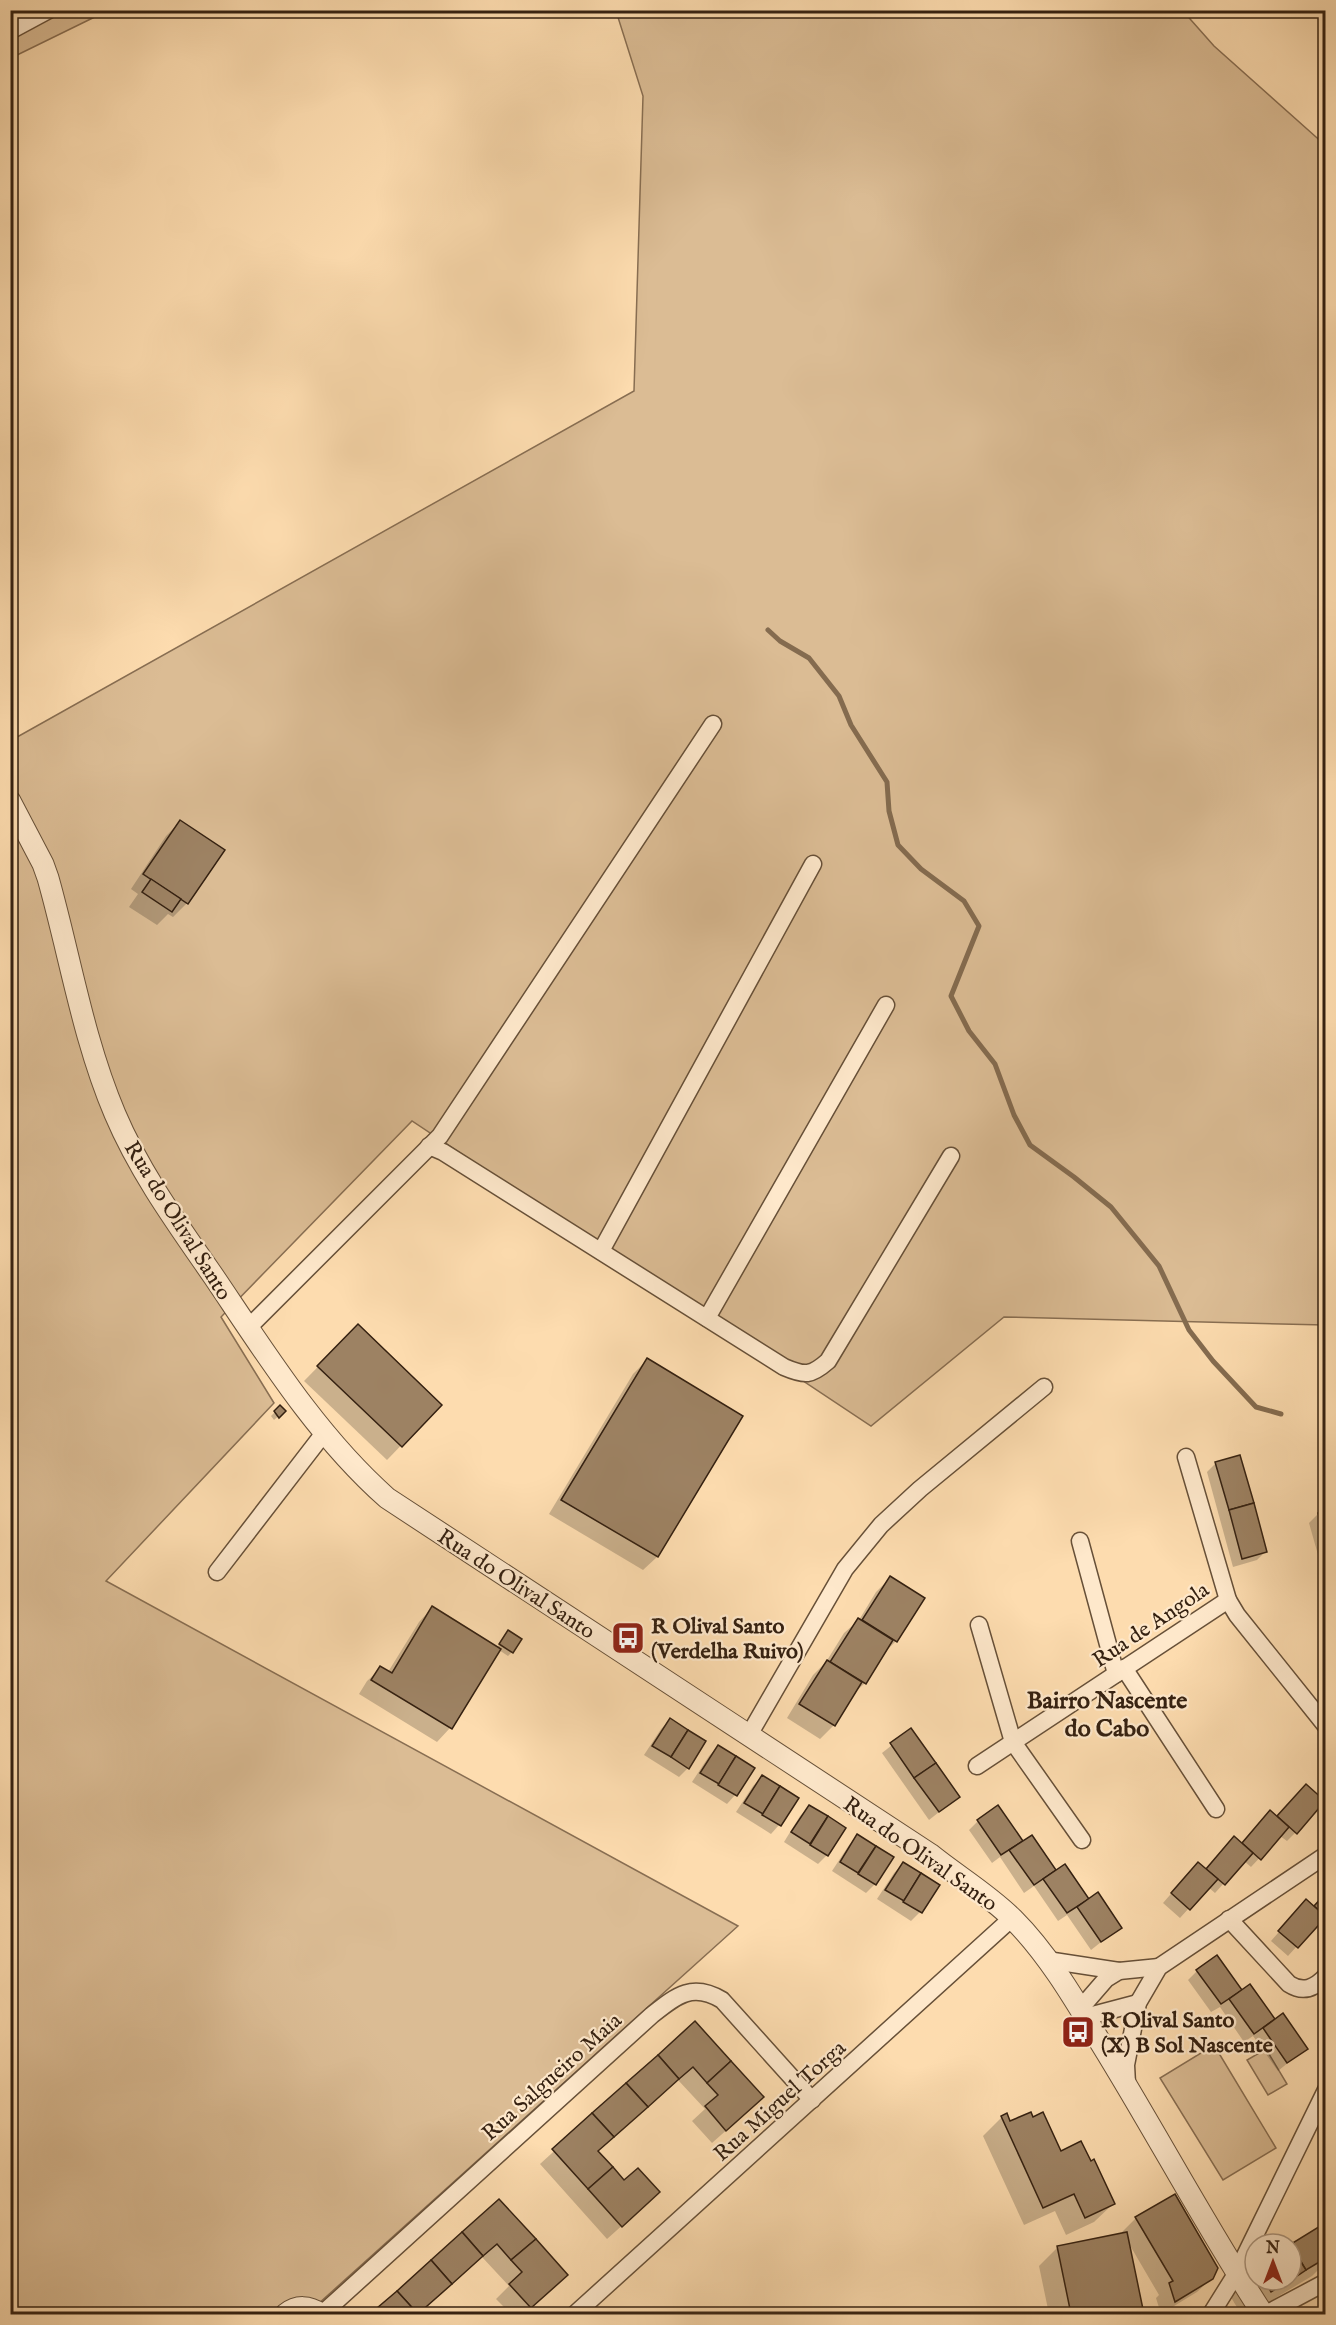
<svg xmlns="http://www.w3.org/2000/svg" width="1336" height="2325" font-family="'IM FELL English',serif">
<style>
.green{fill:#dbbc94;stroke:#886e52;stroke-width:1.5}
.shadow{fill:#0003}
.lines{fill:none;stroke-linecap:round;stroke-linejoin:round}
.stream{stroke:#846b4f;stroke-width:5}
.building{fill:#9d8263;stroke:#352111;stroke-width:1.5}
.minor-casing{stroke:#675038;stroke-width:19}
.tertiary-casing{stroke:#675038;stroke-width:23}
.minor{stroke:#fee8cb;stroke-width:16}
.tertiary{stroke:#fee8cb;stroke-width:21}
.labels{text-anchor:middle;stroke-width:4.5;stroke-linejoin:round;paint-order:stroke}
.street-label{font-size:22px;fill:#352111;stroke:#fee8cb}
.poi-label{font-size:22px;font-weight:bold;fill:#352111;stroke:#fee8cb;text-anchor:start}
.neighbourhood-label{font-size:24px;font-weight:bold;fill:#352111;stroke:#fee8cb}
</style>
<rect width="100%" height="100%" fill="#fddcaf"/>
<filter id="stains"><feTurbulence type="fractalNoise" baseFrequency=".00333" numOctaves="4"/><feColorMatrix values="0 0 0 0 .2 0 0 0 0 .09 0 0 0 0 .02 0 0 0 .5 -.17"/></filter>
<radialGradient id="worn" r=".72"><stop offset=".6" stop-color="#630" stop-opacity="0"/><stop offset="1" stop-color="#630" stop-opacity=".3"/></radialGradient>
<g class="green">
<polygon points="11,11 107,11 11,58"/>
<polygon points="616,11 1183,11 1214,46 1325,145 1325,1325 1004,1317 871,1426 412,1121 221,1317 274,1403 106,1581 738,1926 307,2314 11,2314 10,741 634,391 643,96"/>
<polygon points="1214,2045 1276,2148 1223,2180 1160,2078"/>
<polygon points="1266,2049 1287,2084 1268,2095 1247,2060"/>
</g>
<g class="shadow">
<polygon points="180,822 187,903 173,917 168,914 157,925 129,907 138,894 131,889 166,836"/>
<polygon points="358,1326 440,1405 387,1460 304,1381"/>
<polygon points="647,1360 741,1416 657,1557 643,1570 549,1514 633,1374"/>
<polygon points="280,1407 284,1411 274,1420 271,1416"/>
<polygon points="1216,1463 1266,1551 1257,1560 1233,1567 1207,1472"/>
<polygon points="1326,1512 1326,1568 1322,1569 1309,1523 1318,1514"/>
<polygon points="890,1578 896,1641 882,1655 865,1683 851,1696 834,1725 820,1739 787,1718 813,1675 826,1662 844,1633 859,1620 876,1592"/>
<polygon points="432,1608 497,1648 505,1636 512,1652 508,1656 499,1650 450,1728 437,1742 359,1694 367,1681 381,1668 388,1672 419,1622"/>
<polygon points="670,1720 688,1768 679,1777 644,1755 661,1729"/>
<polygon points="911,1730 958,1797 929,1820 882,1753"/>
<polygon points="718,1747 752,1768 735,1795 727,1804 692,1782 709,1756"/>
<polygon points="762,1777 796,1799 779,1825 771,1834 736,1812 753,1786"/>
<polygon points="1297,1795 1295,1833 1287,1841 1280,1836 1251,1867 1244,1861 1215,1893 1208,1887 1180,1918 1163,1903 1189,1873 1205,1870 1241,1844 1261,1821 1277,1818"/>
<polygon points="809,1807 844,1828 827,1855 818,1864 784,1842 800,1816"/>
<polygon points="978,1821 1022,1843 1032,1837 1056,1872 1120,1927 1091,1950 1067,1915 1058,1921 1034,1886 1024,1893 1000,1857 992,1863 969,1830"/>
<polygon points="858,1836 892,1858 875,1884 866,1893 832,1871 849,1845"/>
<polygon points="903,1864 937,1886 920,1912 911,1921 877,1899 894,1873"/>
<polygon points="1326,1893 1326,1929 1324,1931 1316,1925 1288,1956 1271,1941 1298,1910 1313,1907"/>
<polygon points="1197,1971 1241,1992 1250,1986 1275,2021 1306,2048 1278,2071 1253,2036 1244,2042 1220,2007 1211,2012 1188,1980"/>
<polygon points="695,2023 748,2111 712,2143 692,2121 705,2109 678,2080 603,2146 597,2152 644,2206 607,2239 540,2164"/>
<polygon points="1002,2117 1060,2152 1113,2204 1094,2222 1066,2235 1055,2211 1024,2225 983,2136"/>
<polygon points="1326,2137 1326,2149 1321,2142"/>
<polygon points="499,2201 552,2288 523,2314 511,2314 496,2299 509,2286 482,2257 417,2314 372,2314"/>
<polygon points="1136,2218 1212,2278 1197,2292 1161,2314 1156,2298 1159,2295 1128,2242 1142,2314 1049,2314 1039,2266 1058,2247 1123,2234 1122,2232"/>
<polygon points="1324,2225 1326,2262 1312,2276 1249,2314 1241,2314 1229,2294 1255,2268 1255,2280 1291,2280 1291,2246"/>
</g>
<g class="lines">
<polyline class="stream" points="768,630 780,641 809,658 839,696 851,725 887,782 889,811 898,845 921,869 964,901 979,926 951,996 969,1031 995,1064 1014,1115 1030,1145 1074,1177 1111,1207 1159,1266 1189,1330 1213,1361 1256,1407 1281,1414"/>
</g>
<g class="building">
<polygon points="180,820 225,850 188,904 143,874"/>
<polygon points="151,879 181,899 172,912 142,892"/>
<polygon points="358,1324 442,1405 402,1447 317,1366"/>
<polygon points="647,1358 743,1416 658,1557 561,1500"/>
<polygon points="280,1405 286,1411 279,1418 274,1411"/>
<polygon points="1240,1455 1254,1503 1229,1510 1215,1462"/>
<polygon points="1254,1503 1267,1552 1242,1559 1229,1510"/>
<polygon points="1326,1511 1326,1541 1318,1513"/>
<polygon points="890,1576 925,1598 897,1642 862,1620"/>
<polygon points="432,1606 501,1649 452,1729 371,1680 380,1666 392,1673"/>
<polygon points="858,1618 893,1640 866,1684 830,1662"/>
<polygon points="508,1630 522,1639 513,1653 499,1644"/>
<polygon points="827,1660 862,1682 835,1726 799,1704"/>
<polygon points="670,1718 688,1730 671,1757 652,1746"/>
<polygon points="911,1728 936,1763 914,1778 890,1743"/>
<polygon points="688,1730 706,1741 689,1769 671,1757"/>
<polygon points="718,1745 736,1756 719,1784 700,1773"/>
<polygon points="736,1756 755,1768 737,1796 718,1785"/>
<polygon points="936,1763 960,1797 939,1812 914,1778"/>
<polygon points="762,1775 780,1786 763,1814 744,1803"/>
<polygon points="1306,1784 1325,1801 1297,1834 1277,1816"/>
<polygon points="780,1786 799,1798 781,1826 762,1815"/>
<polygon points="809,1805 828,1816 810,1844 791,1832"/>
<polygon points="998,1805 1023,1841 1001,1855 977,1820"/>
<polygon points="1270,1810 1289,1827 1261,1860 1242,1843"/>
<polygon points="828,1816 846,1828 828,1856 810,1845"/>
<polygon points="857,1834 876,1846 858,1873 840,1862"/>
<polygon points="1032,1835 1056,1870 1034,1885 1009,1850"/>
<polygon points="1234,1836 1253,1853 1225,1885 1206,1869"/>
<polygon points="876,1846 894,1857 876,1885 858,1874"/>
<polygon points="903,1862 921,1873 904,1901 885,1890"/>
<polygon points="1198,1862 1218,1879 1190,1910 1171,1893"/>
<polygon points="1065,1864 1089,1899 1067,1913 1043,1879"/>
<polygon points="921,1873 940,1885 922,1913 903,1902"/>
<polygon points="1098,1892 1122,1928 1101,1942 1077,1907"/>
<polygon points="1326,1893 1326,1916 1314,1906"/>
<polygon points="1306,1899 1326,1917 1298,1948 1278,1931"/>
<polygon points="1217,1955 1242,1990 1221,2004 1196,1970"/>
<polygon points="1250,1984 1275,2019 1254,2034 1229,1999"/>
<polygon points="1283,2013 1308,2049 1287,2063 1263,2028"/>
<polygon points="695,2021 731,2061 707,2083 693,2067 679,2079 658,2055"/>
<polygon points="658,2055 679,2079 648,2107 626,2083"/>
<polygon points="731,2061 764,2097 726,2131 705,2106 718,2095 707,2083"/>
<polygon points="626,2083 648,2107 614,2137 592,2113"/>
<polygon points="1031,2112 1033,2117 1043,2112 1061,2151 1081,2141 1091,2161 1094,2159 1115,2204 1085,2218 1074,2194 1043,2208 1001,2116 1007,2113 1010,2121"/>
<polygon points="592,2113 614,2137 598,2151 613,2167 588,2189 552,2149"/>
<polygon points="613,2167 624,2180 638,2168 660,2192 622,2227 588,2189"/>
<polygon points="1175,2194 1218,2268 1213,2279 1175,2302 1169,2283 1173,2281 1135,2217"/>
<polygon points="499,2199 536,2239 511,2260 497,2244 483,2256 462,2232"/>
<polygon points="1325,2223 1326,2258 1306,2270 1291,2244"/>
<polygon points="462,2232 483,2256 452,2284 431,2260"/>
<polygon points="1127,2232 1144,2314 1071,2314 1057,2246"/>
<polygon points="536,2239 568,2275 531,2308 509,2284 522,2272 511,2260"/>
<polygon points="1291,2246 1306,2270 1291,2280"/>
<polygon points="431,2260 452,2284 418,2314 397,2291"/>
<polygon points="1264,2280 1290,2280 1271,2292"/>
<polygon points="397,2291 418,2314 370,2314"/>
<polygon points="1326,2306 1326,2314 1312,2314"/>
</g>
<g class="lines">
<defs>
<g id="minor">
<polyline points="10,31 49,10"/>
<path d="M429 1146 443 1152 784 1367C805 1376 811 1376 828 1361L951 1156"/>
<polyline points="601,1251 813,864"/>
<polyline points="707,1318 886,1005"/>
<polyline points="248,1328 440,1136 713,724"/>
<polyline points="1186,1457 1228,1600 1237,1615 1326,1726"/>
<polyline points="1080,1541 1116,1674"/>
<polyline points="217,1572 324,1433"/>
<polyline points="979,1625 1013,1742 1082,1840"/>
<polyline points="1124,1668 1216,1809"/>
<polyline points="749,1735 845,1569 881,1525 920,1489 1044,1387"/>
<polyline points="977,1766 1228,1600"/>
<path d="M1229 1919 1289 1984C1303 1993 1315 1988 1326 1976"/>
<polyline points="1047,1960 1119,1971"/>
<polyline points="1080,2009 1106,1979 1119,1971 1159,1967"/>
<polyline points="1085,2017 1138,2003"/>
<polyline points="1127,2084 1126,2065 1138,2003 1159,1967 1326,1855"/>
<path d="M322 2314 652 2015C676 1996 692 1982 722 2000L812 2100"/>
<polyline points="575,2314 1012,1918"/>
<polyline points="1211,2314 1236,2274 1326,2090"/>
<polyline points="1266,2314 1326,2282"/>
</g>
<g id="tertiary">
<path d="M10 801 43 864 48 878C70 956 83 1039 115 1114 140 1173 178 1225 214 1277 266 1354 317 1436 387 1498L930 1854C957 1876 988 1894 1013 1919 1049 1955 1076 2002 1102 2045 1157 2134 1206 2227 1263 2314"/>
<path d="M286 2314C297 2305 309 2306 321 2314"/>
</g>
</defs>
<use href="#minor" class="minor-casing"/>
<use href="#tertiary" class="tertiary-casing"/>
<use href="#minor" class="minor"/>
<use href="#tertiary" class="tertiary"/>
</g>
<defs>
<symbol id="bus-square" viewBox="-11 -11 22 22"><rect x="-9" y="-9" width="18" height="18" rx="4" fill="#8f2418" stroke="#fee8cb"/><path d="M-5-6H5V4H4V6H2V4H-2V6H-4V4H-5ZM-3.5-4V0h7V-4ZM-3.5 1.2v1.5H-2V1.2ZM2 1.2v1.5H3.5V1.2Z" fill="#fff"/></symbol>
</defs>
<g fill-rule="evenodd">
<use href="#bus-square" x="609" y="1619" width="38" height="38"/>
<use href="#bus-square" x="1059" y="2013" width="38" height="38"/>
</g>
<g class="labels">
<g class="street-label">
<text transform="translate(179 1220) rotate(58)" y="8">Rua do Olival Santo</text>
<text transform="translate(517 1583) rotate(33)" y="8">Rua do Olival Santo</text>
<text transform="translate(1150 1624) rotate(-34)" y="8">Rua de Angola</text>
<text transform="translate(921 1853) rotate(35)" y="8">Rua do Olival Santo</text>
<text transform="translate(551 2076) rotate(-42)" y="8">Rua Salgueiro Maia</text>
<text transform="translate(779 2100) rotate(-42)" y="8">Rua Miguel Torga</text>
</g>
<g class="poi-label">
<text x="651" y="1633">R Olival Santo<tspan x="651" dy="25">(Verdelha Ruivo)</tspan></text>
<text x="1101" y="2027">R Olival Santo<tspan x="1101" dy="25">(X) B Sol Nascente</tspan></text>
</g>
<g class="neighbourhood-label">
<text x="1107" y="1708">Bairro Nascente<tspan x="1107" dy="28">do Cabo</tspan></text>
</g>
</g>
<rect width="1336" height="2325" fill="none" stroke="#fddcaf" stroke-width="36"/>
<rect x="12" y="12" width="1312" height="2301" fill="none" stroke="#352111" stroke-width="3"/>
<rect x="18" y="18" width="1300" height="2289" fill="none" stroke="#352111" stroke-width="1.5"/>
<g transform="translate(1273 2262)"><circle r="28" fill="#fee8cb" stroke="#ae9881" stroke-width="1.5"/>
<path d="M0-4.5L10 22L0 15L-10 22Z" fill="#8f2418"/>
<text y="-9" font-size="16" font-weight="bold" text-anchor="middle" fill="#352111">N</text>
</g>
<rect width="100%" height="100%" filter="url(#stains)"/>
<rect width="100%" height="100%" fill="url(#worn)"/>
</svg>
